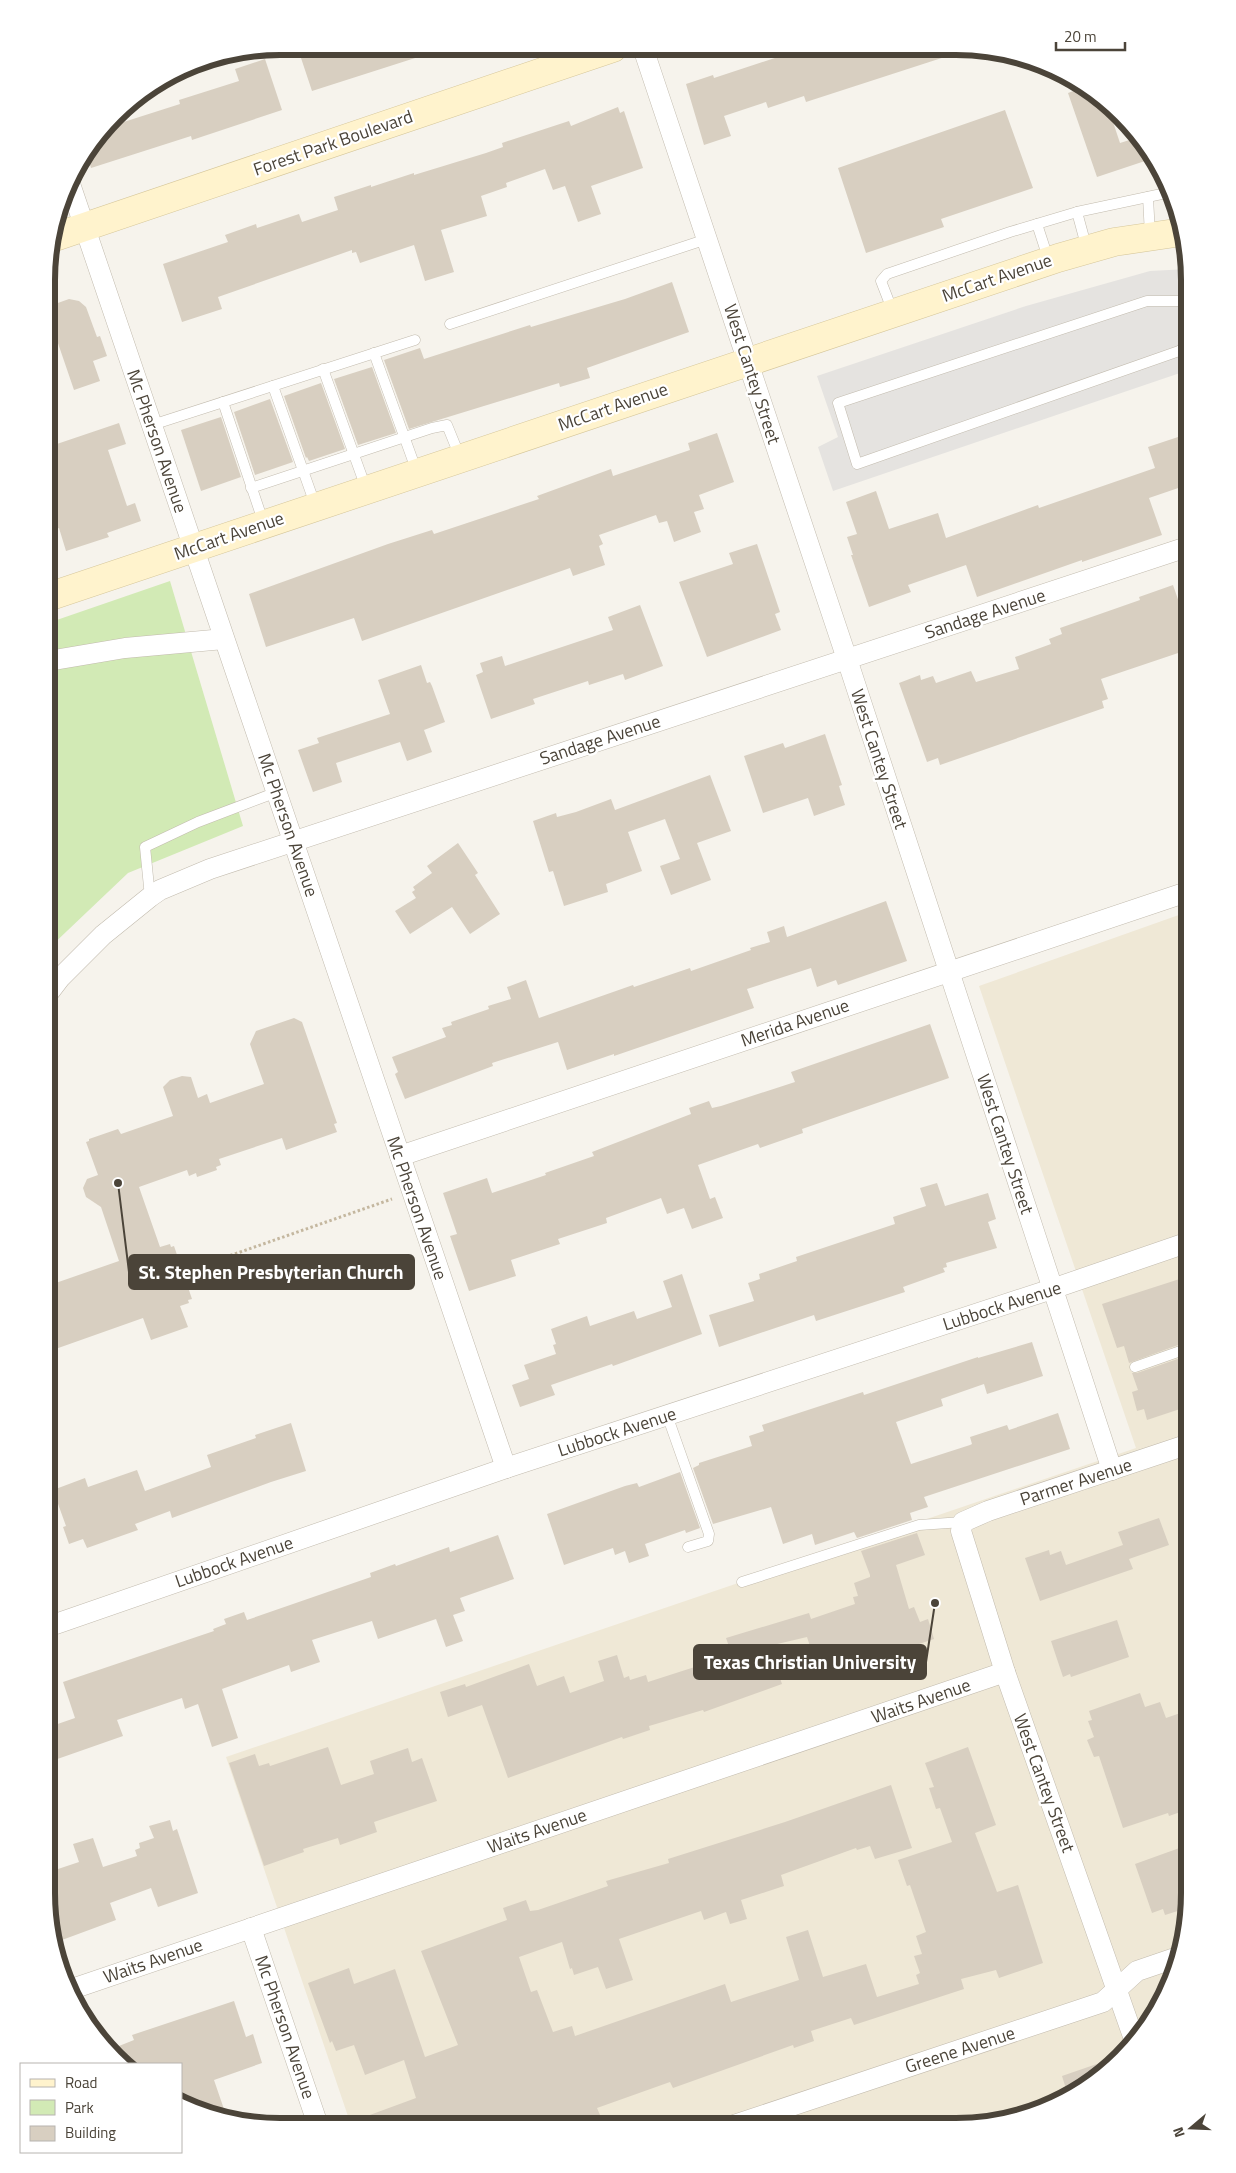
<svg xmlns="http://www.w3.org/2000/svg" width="1236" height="2173" font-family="'Titillium Web',sans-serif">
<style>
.education{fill:#efe8d6}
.green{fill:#d2eab5}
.parking{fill:#e5e3e0}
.building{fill:#d8cfc1}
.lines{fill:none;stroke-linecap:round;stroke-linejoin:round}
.lane-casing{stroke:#c2bbae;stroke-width:11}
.street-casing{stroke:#c2bbae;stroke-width:21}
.secondary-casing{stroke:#d6c79b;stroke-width:29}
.path{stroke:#c4b79f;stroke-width:3;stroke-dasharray:2.5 2.5;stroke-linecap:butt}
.lane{stroke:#fff;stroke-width:10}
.street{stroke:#fff;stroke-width:20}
.secondary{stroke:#fff3cd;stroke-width:28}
.labels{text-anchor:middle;stroke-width:4.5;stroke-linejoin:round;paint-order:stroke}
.street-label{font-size:18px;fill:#4b4439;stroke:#fff}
.rim{fill:none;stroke:#4b4439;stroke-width:6}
.leader{fill:none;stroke:#4b4439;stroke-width:2}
.callout-dot{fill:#4b4439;stroke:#fff;stroke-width:2}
.callout{fill:#4b4439;stroke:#4b4439;stroke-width:2}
.callout-label{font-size:19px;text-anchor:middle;font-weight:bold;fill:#fff}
</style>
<rect width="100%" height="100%" fill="#f6f3ec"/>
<polygon class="education" points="1190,911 1189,1908 1172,1982 1142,2035 1098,2079 1031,2114 956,2127 351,2125 226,1757 1136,1448 979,986"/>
<polygon class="green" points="170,581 243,826 128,873 47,950 48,623"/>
<polygon class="parking" points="1188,269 1190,280 1190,366 1183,372 833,491 818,447 838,437 817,376 1026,306 1150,271"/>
<g class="building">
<polygon points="297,46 436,47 437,51 312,91"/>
<polygon points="802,49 953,50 954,54 806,102 804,96 768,108 766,102 724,116 731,136 704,145 686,84 713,75 714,78"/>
<polygon points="265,59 282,110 192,140 191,136 91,168 87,155 108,127 180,104 179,100 239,81 235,69"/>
<polygon points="1084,87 1106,101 1120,143 1139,137 1154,158 1097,177 1068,93"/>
<polygon points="618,107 620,113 624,111 643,168 591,186 601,214 578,222 565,186 553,190 545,169 506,183 507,187 481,196 487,216 441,230 454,272 425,281 414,245 360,263 356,252 352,253 352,250 218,297 222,309 182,322 163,264 228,242 225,235 256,224 257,228 299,214 302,222 338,210 334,197 371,185 371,187 414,173 414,175 486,153 503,147 502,143 569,121 571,126"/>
<polygon points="1005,110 1033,188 941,219 944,227 866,253 838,168"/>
<polygon points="672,282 689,332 587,368 590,378 560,387 559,383 409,429 384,360 420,348 424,359 530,325 531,327 625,299"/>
<polygon points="69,299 79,301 86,307 97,337 100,336 107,356 93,361 100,381 74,390 48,314 57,310 55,304"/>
<polygon points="372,367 396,433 358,445 334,379"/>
<polygon points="321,383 345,449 309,461 307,457 306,458 284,396"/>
<polygon points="270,399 293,462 255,475 234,412"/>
<polygon points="221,417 241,477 201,491 181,430"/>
<polygon points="119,423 126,444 108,450 127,506 135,503 141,521 107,533 109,537 66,551 59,528 48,532 48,447"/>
<polygon points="717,433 734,482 699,495 704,509 694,512 701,532 674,542 667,521 659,523 656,515 599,535 603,544 599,546 605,565 573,576 570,568 362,641 354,618 266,647 249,594 388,544 432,530 434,534 539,499 537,496 611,469 613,476 690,450 688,443"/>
<polygon points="1190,433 1190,484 1149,498 1162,535 1082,562 1082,560 977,597 966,565 908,585 911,592 869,607 851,555 853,555 847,537 857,534 846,502 876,491 889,529 938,513 946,538 1038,505 1039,508 1155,468 1148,447"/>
<polygon points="757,544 780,612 775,614 781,630 707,657 679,582 733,564 729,553"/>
<polygon points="1173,585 1190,634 1190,649 1101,679 1108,699 1102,701 1104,708 940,765 938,758 927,762 899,683 920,675 921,680 933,676 936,683 971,671 976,682 1019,669 1015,657 1051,644 1049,639 1062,634 1060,628 1140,600 1139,597"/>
<polygon points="640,605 663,666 625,680 623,674 589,685 588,681 533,699 535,704 491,719 476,675 483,672 480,663 502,656 505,666 613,630 608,617"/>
<polygon points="421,665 427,683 430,682 432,686 445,722 424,730 432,752 407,761 400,742 336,763 342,782 313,792 298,750 319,743 317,738 390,714 378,680"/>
<polygon points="825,734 842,785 839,786 845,805 814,816 808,798 763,813 744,756 783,743 785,748"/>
<polygon points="710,775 731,831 697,843 711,880 671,895 660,866 680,859 665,819 628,832 642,871 606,884 608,892 564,906 553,871 549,872 533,821 556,813 557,817 576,812 611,799 615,810"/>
<polygon points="458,843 478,873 475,875 500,914 470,934 452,907 410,934 395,911 416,898 412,892 415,890 413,887 432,873 427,866"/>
<polygon points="886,901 907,961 838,985 836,980 817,987 811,968 747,989 754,1008 614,1056 614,1054 567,1070 558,1042 492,1063 493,1066 405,1099 395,1074 398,1072 392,1057 446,1037 442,1028 452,1025 451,1022 489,1009 488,1006 511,999 507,987 526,980 539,1018 633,985 634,987 690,968 691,971 751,950 750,948 770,942 767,932 784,926 787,937"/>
<polygon points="294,1018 302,1022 337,1123 334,1124 337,1132 286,1150 282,1138 219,1159 221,1165 216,1167 217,1170 197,1177 196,1173 189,1176 187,1170 139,1187 160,1247 170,1244 171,1247 174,1246 192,1299 188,1300 189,1303 180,1306 188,1327 151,1340 143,1318 47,1352 47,1286 119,1261 101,1207 86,1197 83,1188 87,1179 98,1175 86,1142 89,1141 89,1139 118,1129 121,1134 173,1116 163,1087 170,1080 182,1076 191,1077 198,1098 207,1094 210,1103 264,1084 250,1044 256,1031"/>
<polygon points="930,1024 949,1078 802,1129 803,1133 760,1148 758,1144 698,1165 710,1199 715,1197 723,1218 692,1229 684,1208 667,1214 661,1198 606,1218 607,1223 558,1239 560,1244 511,1260 516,1276 469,1291 450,1236 457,1234 443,1193 487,1178 492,1193 546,1175 545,1173 594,1156 592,1152 691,1114 689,1108 709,1101 712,1108 721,1106 795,1082 791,1072"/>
<polygon points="937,1183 945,1206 988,1193 996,1219 988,1222 997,1248 946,1263 947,1267 943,1268 945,1272 903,1287 905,1292 816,1321 814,1315 719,1347 709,1315 754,1301 748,1283 760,1279 759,1274 797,1261 796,1257 895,1224 893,1217 926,1206 920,1188"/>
<polygon points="682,1274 702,1334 613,1366 612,1364 551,1385 555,1395 520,1407 512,1385 529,1379 524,1365 556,1354 553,1345 556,1344 551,1329 587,1316 590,1326 634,1311 637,1319 672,1307 663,1281"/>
<polygon points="1189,1276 1189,1341 1129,1363 1124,1346 1117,1348 1102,1304"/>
<polygon points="1032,1342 1043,1376 987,1394 984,1384 941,1399 943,1406 896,1422 911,1464 970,1445 972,1444 970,1437 1007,1425 1009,1430 1058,1413 1070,1449 924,1497 928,1507 910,1513 912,1520 857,1538 854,1532 815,1545 812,1534 783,1544 771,1507 713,1524 693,1468 699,1465 699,1463 752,1446 749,1436 764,1431 762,1425 863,1392 864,1395 978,1357 978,1358"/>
<polygon points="1189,1355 1189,1406 1147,1420 1144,1409 1137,1411 1132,1392 1138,1390 1132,1373 1137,1373"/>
<polygon points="291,1423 306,1471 271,1482 172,1518 170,1511 135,1524 138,1530 87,1548 83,1539 69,1544 63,1527 66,1526 53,1490 85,1478 88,1487 137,1470 145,1491 211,1467 207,1455 256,1438 255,1435"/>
<polygon points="680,1472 700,1528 686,1533 685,1530 645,1544 649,1556 629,1563 625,1551 615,1555 613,1548 564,1565 547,1514 625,1486 637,1483 639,1487"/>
<polygon points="1159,1518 1169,1545 1129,1559 1133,1569 1040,1601 1025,1558 1049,1550 1050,1555 1061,1551 1066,1565 1123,1545 1118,1532"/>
<polygon points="917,1533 925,1555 896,1565 909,1609 914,1607 920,1622 928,1619 934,1639 820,1677 807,1637 773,1645 782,1674 779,1675 782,1684 704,1712 703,1710 649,1726 650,1730 623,1739 622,1737 508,1778 482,1705 448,1717 440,1692 465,1684 466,1687 529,1664 537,1686 564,1676 570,1693 604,1681 598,1661 617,1655 624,1678 629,1676 630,1680 646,1675 648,1682 732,1655 726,1638 809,1613 811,1619 855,1604 853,1597 858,1596 854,1583 870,1577 870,1575 861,1551"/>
<polygon points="498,1535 514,1579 460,1598 465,1611 453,1615 463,1641 446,1647 436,1619 378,1639 372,1621 312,1640 320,1662 291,1672 289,1665 222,1689 238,1738 212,1747 198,1704 185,1709 182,1698 117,1720 123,1736 46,1763 46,1728 75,1718 63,1682 214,1631 213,1629 226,1624 224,1619 244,1612 247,1620 371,1577 370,1573 395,1564 396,1566 449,1547 450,1552"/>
<polygon points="1117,1620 1129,1657 1071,1677 1070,1674 1063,1677 1051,1641"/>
<polygon points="1140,1693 1145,1707 1160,1702 1166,1718 1189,1710 1189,1809 1169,1816 1168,1813 1123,1828 1099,1756 1094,1757 1087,1740 1094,1737 1088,1721 1092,1720 1089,1711"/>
<polygon points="328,1747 341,1785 374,1774 370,1761 408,1748 412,1762 422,1758 437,1801 374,1822 377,1832 340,1845 338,1838 303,1849 304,1852 264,1866 229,1763 255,1754 259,1766 269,1763 270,1766"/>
<polygon points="968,1747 996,1825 975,1833 997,1892 1018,1885 1043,1963 999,1978 996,1970 961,1979 964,1989 854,2025 851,2018 811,2031 814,2041 794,2048 793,2045 673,2088 670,2082 597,2108 600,2115 576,2124 573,2116 545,2126 349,2125 348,2123 416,2098 404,2060 365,2075 354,2045 336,2051 332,2041 330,2043 308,1983 349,1968 354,1984 395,1969 425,2057 458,2045 421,1951 507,1920 503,1908 526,1900 530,1911 538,1910 608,1886 606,1881 669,1863 668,1859 785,1822 891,1785 912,1848 875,1859 870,1846 857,1850 856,1848 781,1875 784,1886 741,1900 747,1919 730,1924 726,1912 704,1920 701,1911 619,1939 633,1980 606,1989 598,1967 574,1975 572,1968 570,1969 562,1942 519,1957 531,1992 537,1990 553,2032 572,2026 575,2036 725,1984 731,2002 799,1980 786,1937 808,1930 823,1977 866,1964 877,1997 919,1984 916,1975 920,1973 914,1956 922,1954 916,1936 926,1932 910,1885 907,1886 898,1860 952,1842 940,1808 936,1809 929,1788 934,1787 925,1763"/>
<polygon points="170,1820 173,1831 177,1829 198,1893 158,1907 151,1888 110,1903 116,1920 62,1940 60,1935 54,1937 46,1893 46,1873 79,1862 73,1844 93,1838 103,1867 137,1856 135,1850 140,1848 139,1843 154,1838 149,1826"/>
<polygon points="1185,1846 1189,1859 1189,1900 1182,1902 1184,1909 1165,1915 1163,1909 1152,1913 1135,1864"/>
<polygon points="234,2001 246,2037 253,2034 262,2063 214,2080 227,2118 181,2104 181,2064 122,2064 109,2050 134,2040 132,2035"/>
<polygon points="1117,2057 1117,2059 1098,2079 1068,2095 1062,2076"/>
</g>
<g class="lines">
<defs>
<g id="lane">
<polyline points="1148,197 1150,235"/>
<polyline points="1077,212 1087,249"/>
<polyline points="1037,224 1049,261"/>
<polyline points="893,312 881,281 887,274 1010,232 1077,212 1171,192"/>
<polyline points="450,324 707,239"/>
<polyline points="1190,342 1179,351 857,464 838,403 1147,301 1178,301 1190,303"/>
<polyline points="374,353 417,472"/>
<polyline points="323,369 366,488"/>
<polyline points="273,386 316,507"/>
<polyline points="223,402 264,524"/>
<polyline points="152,425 415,340"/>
<polyline points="251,488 432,428 447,425 460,457"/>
<polyline points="150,897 145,847 198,822 277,792"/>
<polyline points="1135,1367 1189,1348"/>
<polyline points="667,1415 709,1534 708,1541 688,1547"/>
<polyline points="742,1582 919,1525 963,1522"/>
</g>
<g id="street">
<polyline points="643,48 847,659 1112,1470"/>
<polyline points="69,181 506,1468"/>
<polyline points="48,661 125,648 224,639"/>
<polyline points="47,995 60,978 103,935 150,897 160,890 210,869 1190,546"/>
<polyline points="400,1156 1190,891"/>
<polyline points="47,1627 506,1468 1052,1289 1189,1242"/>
<polyline points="251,1928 318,2125"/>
<polyline points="69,1990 1005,1672"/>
<polyline points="1135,2042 1005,1672 961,1531 963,1522 988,1511 1189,1444"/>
<polyline points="731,2126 1103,2002 1137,1971 1178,1957"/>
</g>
<g id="secondary">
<polyline points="52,238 613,48"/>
<polyline points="48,597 1058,258 1114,242 1182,232"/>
</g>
</defs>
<use href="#lane" class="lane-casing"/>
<use href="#street" class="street-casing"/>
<use href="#secondary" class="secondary-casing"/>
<polyline class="path" points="183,1272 392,1199"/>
<use href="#lane" class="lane"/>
<use href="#street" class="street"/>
<use href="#secondary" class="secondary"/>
</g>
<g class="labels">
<g class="street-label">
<text transform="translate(333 143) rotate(-19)" y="6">Forest Park Boulevard</text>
<text transform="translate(997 278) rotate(-19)" y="6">McCart Avenue</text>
<text transform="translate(752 374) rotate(72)" y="6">West Cantey Street</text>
<text transform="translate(613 407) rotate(-19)" y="6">McCart Avenue</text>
<text transform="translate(157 441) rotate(71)" y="6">Mc Pherson Avenue</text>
<text transform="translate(229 536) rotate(-19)" y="6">McCart Avenue</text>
<text transform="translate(985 614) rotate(-18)" y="6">Sandage Avenue</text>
<text transform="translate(600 740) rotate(-18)" y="6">Sandage Avenue</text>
<text transform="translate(879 759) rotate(72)" y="6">West Cantey Street</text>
<text transform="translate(288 825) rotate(71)" y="6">Mc Pherson Avenue</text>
<text transform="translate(795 1023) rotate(-19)" y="6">Merida Avenue</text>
<text transform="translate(1005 1144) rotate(72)" y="6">West Cantey Street</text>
<text transform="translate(417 1208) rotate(71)" y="6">Mc Pherson Avenue</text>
<text transform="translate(1002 1306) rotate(-18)" y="6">Lubbock Avenue</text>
<text transform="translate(617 1432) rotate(-18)" y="6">Lubbock Avenue</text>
<text transform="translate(1076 1482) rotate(-18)" y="6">Parmer Avenue</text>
<text transform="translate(234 1562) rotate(-19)" y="6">Lubbock Avenue</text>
<text transform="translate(921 1701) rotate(-19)" y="6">Waits Avenue</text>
<text transform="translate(1044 1783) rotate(70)" y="6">West Cantey Street</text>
<text transform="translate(537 1831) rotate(-19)" y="6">Waits Avenue</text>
<text transform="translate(153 1961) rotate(-19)" y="6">Waits Avenue</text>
<text transform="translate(285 2027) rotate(71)" y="6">Mc Pherson Avenue</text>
<text transform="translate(960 2050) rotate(-18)" y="6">Greene Avenue</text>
</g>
</g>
<path d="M0 0H1236V2173H0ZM280 55H956A225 225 0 0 1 1181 280V1893A225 225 0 0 1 956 2118H280A225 225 0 0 1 55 1893V280A225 225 0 0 1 280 55Z" fill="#fff" fill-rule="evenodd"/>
<path class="rim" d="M280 55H956A225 225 0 0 1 1181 280V1893A225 225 0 0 1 956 2118H280A225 225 0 0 1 55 1893V280A225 225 0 0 1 280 55Z"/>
<path class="leader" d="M118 1183L129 1272M935 1603L926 1662"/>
<g class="callout-dot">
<circle cx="118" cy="1183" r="5"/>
<circle cx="935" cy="1603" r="5"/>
</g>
<g class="callout">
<rect x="129" y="1255" width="285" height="34" rx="5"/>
<rect x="694" y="1645" width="232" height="34" rx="5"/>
</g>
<g class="callout-label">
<text x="271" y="1279">St. Stephen Presbyterian Church</text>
<text x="810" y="1669">Texas Christian University</text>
</g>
<rect x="20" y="2063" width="162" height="90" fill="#ffffff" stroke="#b7b4b0"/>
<rect x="30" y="2079" width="25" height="8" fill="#fff3cd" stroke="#b7b4b0"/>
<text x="65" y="2088" font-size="15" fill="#4b4439">Road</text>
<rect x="30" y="2100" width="25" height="15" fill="#d2eab5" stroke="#b7b4b0"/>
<text x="65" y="2113" font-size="15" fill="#4b4439">Park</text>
<rect x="30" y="2126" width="25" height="15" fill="#d8cfc1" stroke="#b7b4b0"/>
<text x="65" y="2138" font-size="15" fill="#4b4439">Building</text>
<g transform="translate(1191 2128) rotate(251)" stroke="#ffffff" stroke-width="4" paint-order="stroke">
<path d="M0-4L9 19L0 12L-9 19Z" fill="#4b4439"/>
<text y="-8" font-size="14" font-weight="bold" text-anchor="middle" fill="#4b4439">N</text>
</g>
<path d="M1056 42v8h69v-8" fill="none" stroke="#4b4439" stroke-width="2.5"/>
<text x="1064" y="42" font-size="15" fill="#4b4439" stroke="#ffffff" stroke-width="4" paint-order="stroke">20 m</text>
</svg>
